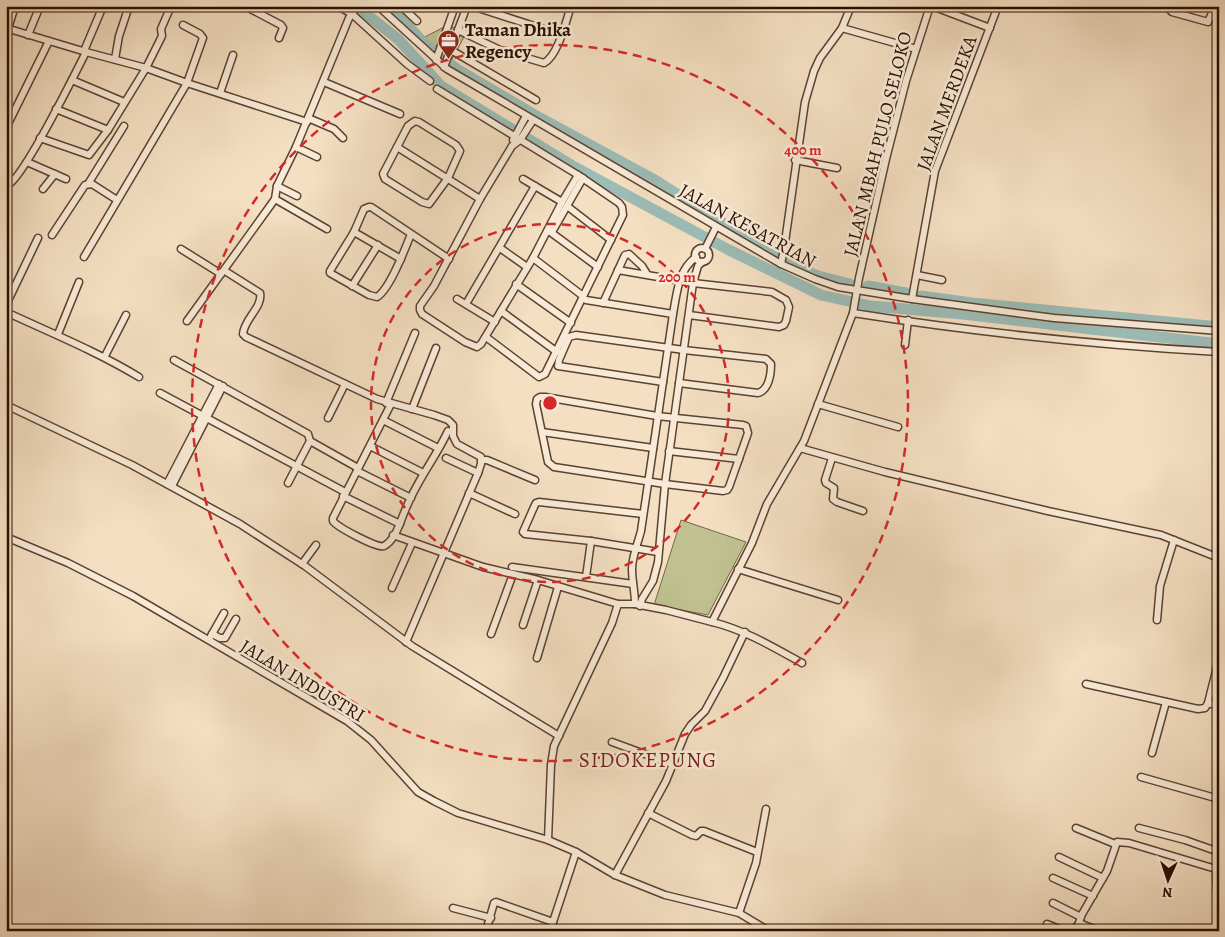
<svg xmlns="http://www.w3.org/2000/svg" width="1225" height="937" font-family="Alegreya,serif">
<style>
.green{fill:#bfc190;stroke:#746848}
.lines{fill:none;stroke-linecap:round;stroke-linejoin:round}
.river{stroke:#9cbcb7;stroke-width:11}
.minor-casing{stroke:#5c4230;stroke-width:9}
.minor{stroke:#f8ead7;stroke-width:6}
.ring{fill:none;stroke:#d62828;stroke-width:2.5;stroke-dasharray:9 6}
.labels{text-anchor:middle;stroke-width:5;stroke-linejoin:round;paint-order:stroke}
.poi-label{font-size:19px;font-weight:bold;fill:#2a0e00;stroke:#f8ead7;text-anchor:start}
.street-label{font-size:19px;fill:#2a0e00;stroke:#f8ead7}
.quarter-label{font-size:21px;letter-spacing:1px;fill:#7a1f14;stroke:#f8ead7}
.centre{fill:#d62828;stroke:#f8ead7;stroke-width:2.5}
.ring-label{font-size:15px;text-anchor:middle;font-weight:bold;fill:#d62828;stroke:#f8ead7;stroke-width:5;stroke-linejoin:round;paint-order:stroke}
</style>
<rect width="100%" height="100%" fill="#f4dfc2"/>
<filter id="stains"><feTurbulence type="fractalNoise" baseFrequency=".004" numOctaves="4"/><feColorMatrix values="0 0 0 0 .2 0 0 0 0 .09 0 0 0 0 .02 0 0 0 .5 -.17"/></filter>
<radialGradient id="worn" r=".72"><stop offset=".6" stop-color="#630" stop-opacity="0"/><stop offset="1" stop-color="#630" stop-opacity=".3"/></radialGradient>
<g class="green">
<polygon points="448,25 466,33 447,69 417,41"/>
<polygon points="681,520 746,542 708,615 654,605"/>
</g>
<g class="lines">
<g class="river">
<polyline points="356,6 398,39 441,86 571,165 727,249 821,295 871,306 963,314 1219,344"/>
<polyline points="389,6 422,41 455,68 533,114 653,179 731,228 804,270 818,276 850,284"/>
<polyline points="868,286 906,293"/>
<polyline points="921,296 972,303 1219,327"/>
</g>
<defs>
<g id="minor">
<polyline points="245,6 281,25 283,28 279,38"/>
<polyline points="338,6 352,14 407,64 430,81"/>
<polyline points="378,6 447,69 781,264 815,279 838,287 912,299 1054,318 1219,331"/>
<polyline points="401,6 417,21"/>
<polyline points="472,6 562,35"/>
<polyline points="932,6 990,28"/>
<polyline points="1166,6 1172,12 1208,22 1215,6"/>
<polyline points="6,28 86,52 146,68 187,83 307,122"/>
<polyline points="842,28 916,49"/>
<polyline points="8,29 15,6"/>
<path d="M458 30 500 50 544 63C558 56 566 21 571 6"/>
<polyline points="28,35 40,6"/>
<polyline points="6,39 10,30"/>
<polyline points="442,46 451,50 536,100"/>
<polyline points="84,51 103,6"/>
<polyline points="115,59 119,36 129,6"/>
<polyline points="436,60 455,6"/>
<polyline points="444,67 467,6"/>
<polyline points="72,80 124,102"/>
<polyline points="324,82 400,114"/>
<polyline points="437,89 578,175 619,203 622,207 623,215 545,374 539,377 486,337"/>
<polyline points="220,93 233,55"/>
<polyline points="56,109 108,130"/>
<polyline points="308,118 334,129 343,138"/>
<polyline points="533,120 520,140 512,146 480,199 434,286 420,306 420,310 422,314 465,342 477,347 481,344 533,258 562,202 578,175"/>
<polygon points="415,121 419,122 456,145 460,151 448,178 429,204 422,202 385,179 383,174 408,126"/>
<polyline points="6,128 49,41"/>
<polyline points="40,138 89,155 108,130 146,68 162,36 161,29 171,6"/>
<polyline points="513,140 526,116"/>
<polyline points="296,147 317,157"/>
<polyline points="397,147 480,199"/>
<polyline points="795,160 837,168"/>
<polyline points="27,162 66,179"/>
<polyline points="523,179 562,202"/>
<polyline points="88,184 124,126"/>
<polyline points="277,186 297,196"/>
<path d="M6 189 8 185C24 176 75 74 86 52"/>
<polyline points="43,189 55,174"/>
<polyline points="275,199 327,229"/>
<polyline points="567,206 611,240"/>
<polyline points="549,231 598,267"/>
<polyline points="354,232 401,259"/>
<polyline points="552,232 583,178"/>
<path d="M411 234C405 249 390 289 377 297L369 295 330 273V271L354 232 364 209 369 207H371L449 259"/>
<polyline points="52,235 85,185 92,184 117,200"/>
<polyline points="500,248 527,267"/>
<circle cx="702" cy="255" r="7"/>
<polyline points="181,249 221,274"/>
<polyline points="705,249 716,227"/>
<polyline points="84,257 187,83 203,38 200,34 183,25"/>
<polyline points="533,258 583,296"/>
<polyline points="781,264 784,249 805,102 814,71 820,58 842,28 851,6"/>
<polyline points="618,270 693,283 772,292 786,300 789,307 786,321 784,325 779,327 689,315"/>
<path d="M225 271 260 293C263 307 244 319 243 334L246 337 377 399 434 415 448 420 453 425V436L457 444 481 457V464L478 473 406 642"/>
<polyline points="917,275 942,280"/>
<polyline points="516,284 571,323"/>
<polyline points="352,286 378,245"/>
<polyline points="457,299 495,322"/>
<polyline points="912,299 935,171 998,6"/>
<polyline points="586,300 673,314"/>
<polyline points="603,303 625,255 629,254 642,266 647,274"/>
<polyline points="466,304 535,186"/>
<polyline points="6,305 38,238"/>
<polyline points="501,311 557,352"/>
<path d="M6 312C51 333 96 351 139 377"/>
<path d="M853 313C974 332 1096 345 1219 352"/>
<polyline points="187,321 275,199 277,186 296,147 349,18 357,6"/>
<polyline points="58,334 79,282"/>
<polyline points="905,345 908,320"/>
<polyline points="105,356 126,315"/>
<polyline points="174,360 308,434 310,441 288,483"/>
<path d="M663 382 565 367 558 366 559 360 569 337 576 335 684 350 766 359 771 364C771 374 769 390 758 393L679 383"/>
<polyline points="160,393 345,492"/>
<polygon points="540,397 545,397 657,416 743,425 746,426 748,433 729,487 727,490 723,491 665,484 554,467 548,462 536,404 537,399"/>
<polyline points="386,403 415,333"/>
<path d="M391 404 333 518V521C337 527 378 549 384 546 397 539 401 518 407 506 418 479 436 457 448 431"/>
<polyline points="818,404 898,427"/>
<polyline points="6,405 132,465 240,524 305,566 412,646 559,736"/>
<polyline points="412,409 436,348"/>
<polyline points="328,418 345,384"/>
<polyline points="383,420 438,448"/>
<polyline points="542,432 653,448"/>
<polyline points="310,441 358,468"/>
<polyline points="370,446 423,473"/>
<polyline points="800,448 885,472 1048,511 1161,535 1219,558"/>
<polyline points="669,451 739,459"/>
<polyline points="446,458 478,473"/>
<polyline points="832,458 825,480 826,483 834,488 833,499 837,502 863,511"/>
<polyline points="482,460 487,460 535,480"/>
<polyline points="357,471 411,498"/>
<polyline points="167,484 219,384"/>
<polyline points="172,486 223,386"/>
<polyline points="469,493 515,514"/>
<polyline points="343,496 400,524"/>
<polyline points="643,514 539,502 536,503 534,507 523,532 525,534 591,541 658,552"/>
<polyline points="393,535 483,567 538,580 618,604 635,604 666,610 712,622 752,543 767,504 804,441 853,313 859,278 886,159 906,81 930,6"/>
<polyline points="6,537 68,563 133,596 347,721 371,740 418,792 434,801 458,813 548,840 576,852 615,875 665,895 739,913 769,931"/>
<polyline points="302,564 316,545"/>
<polyline points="512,567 633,584"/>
<polyline points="738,569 838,600"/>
<polyline points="586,577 591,541"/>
<polyline points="392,588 412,543"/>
<path d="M635 604C635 592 632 581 632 569 632 556 638 543 641 531L673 314C677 293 678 270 696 257"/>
<polyline points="640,606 642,599 653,581 658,562 665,484 693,283 698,266 702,262"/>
<polyline points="1157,620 1160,586 1174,540"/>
<path d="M712 622C745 630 773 647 802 663"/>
<polyline points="523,625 538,580"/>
<polyline points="212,634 220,638 225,638 236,619"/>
<polyline points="491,634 513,574"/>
<polyline points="211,636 224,613"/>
<polyline points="537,658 558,587"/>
<polyline points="1086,684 1198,709 1205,708 1208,703 1219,706"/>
<polyline points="1208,703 1219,659"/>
<polyline points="612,742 672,764"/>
<polyline points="1152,753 1166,702"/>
<polyline points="1141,777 1219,799"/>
<polyline points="648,813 692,835 696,836 701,831 704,831 757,852"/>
<polyline points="1076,828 1115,844"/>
<polyline points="1139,828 1185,840 1219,852"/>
<polyline points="548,840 551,765 554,746 612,623 618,604"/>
<polyline points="1059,857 1103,878"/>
<path d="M1219 858C1215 873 1215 884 1219 898"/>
<polyline points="615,875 666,781 685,734 691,725 705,711 723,678 745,632"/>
<polyline points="1053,878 1093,896"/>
<polyline points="1053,903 1081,917"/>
<polyline points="453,908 491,918"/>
<polyline points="739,913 756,863 766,809"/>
<polyline points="1079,923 1081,916 1107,871 1117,842 1129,843 1216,869"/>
<polyline points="1047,924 1064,931"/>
<polyline points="486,931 494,903 496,902 553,922"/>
<polyline points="550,931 576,852"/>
<polyline points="1074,931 1079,923 1099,931"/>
</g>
</defs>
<use href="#minor" class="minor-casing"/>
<use href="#minor" class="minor"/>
</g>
<g class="ring">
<circle cx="550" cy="403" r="179"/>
<circle cx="550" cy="403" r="358"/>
</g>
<defs>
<symbol id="office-pin" viewBox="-11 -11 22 30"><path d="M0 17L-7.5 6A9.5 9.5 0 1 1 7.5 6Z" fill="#8f2418" stroke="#f8ead7"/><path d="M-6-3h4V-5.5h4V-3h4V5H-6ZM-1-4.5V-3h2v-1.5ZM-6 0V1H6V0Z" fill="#fff"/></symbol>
</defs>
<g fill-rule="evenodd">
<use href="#office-pin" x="436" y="28" width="25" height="34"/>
</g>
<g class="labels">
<g class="poi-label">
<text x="465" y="36">Taman Dhika<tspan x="465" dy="22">Regency</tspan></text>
</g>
<g class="street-label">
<text transform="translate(946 103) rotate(-70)" y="7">JALAN MERDEKA</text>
<text transform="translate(877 144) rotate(-76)" y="7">JALAN MBAH PULO SELOKO</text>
<text transform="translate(748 225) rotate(29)" y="7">JALAN KESATRIAN</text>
<text transform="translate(303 680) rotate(31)" y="7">JALAN INDUSTRI</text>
</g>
<g class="quarter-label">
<text x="648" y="767">SIDOKEPUNG</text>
</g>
</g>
<circle cx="550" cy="403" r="8" class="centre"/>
<g class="ring-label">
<text x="803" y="155">400 m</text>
<text x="677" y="282">200 m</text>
</g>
<rect width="1225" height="937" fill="none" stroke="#f4dfc2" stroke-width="25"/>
<rect x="8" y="8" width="1210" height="922" fill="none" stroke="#2a0e00" stroke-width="2.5"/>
<rect x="12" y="12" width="1200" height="912" fill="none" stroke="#2a0e00"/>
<g transform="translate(1168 880) rotate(183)" stroke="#f8ead7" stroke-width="4" paint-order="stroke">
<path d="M0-4L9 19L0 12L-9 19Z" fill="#2a0e00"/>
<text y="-8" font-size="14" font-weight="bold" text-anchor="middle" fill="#2a0e00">N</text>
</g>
<rect width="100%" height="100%" filter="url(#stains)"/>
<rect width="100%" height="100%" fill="url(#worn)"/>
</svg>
